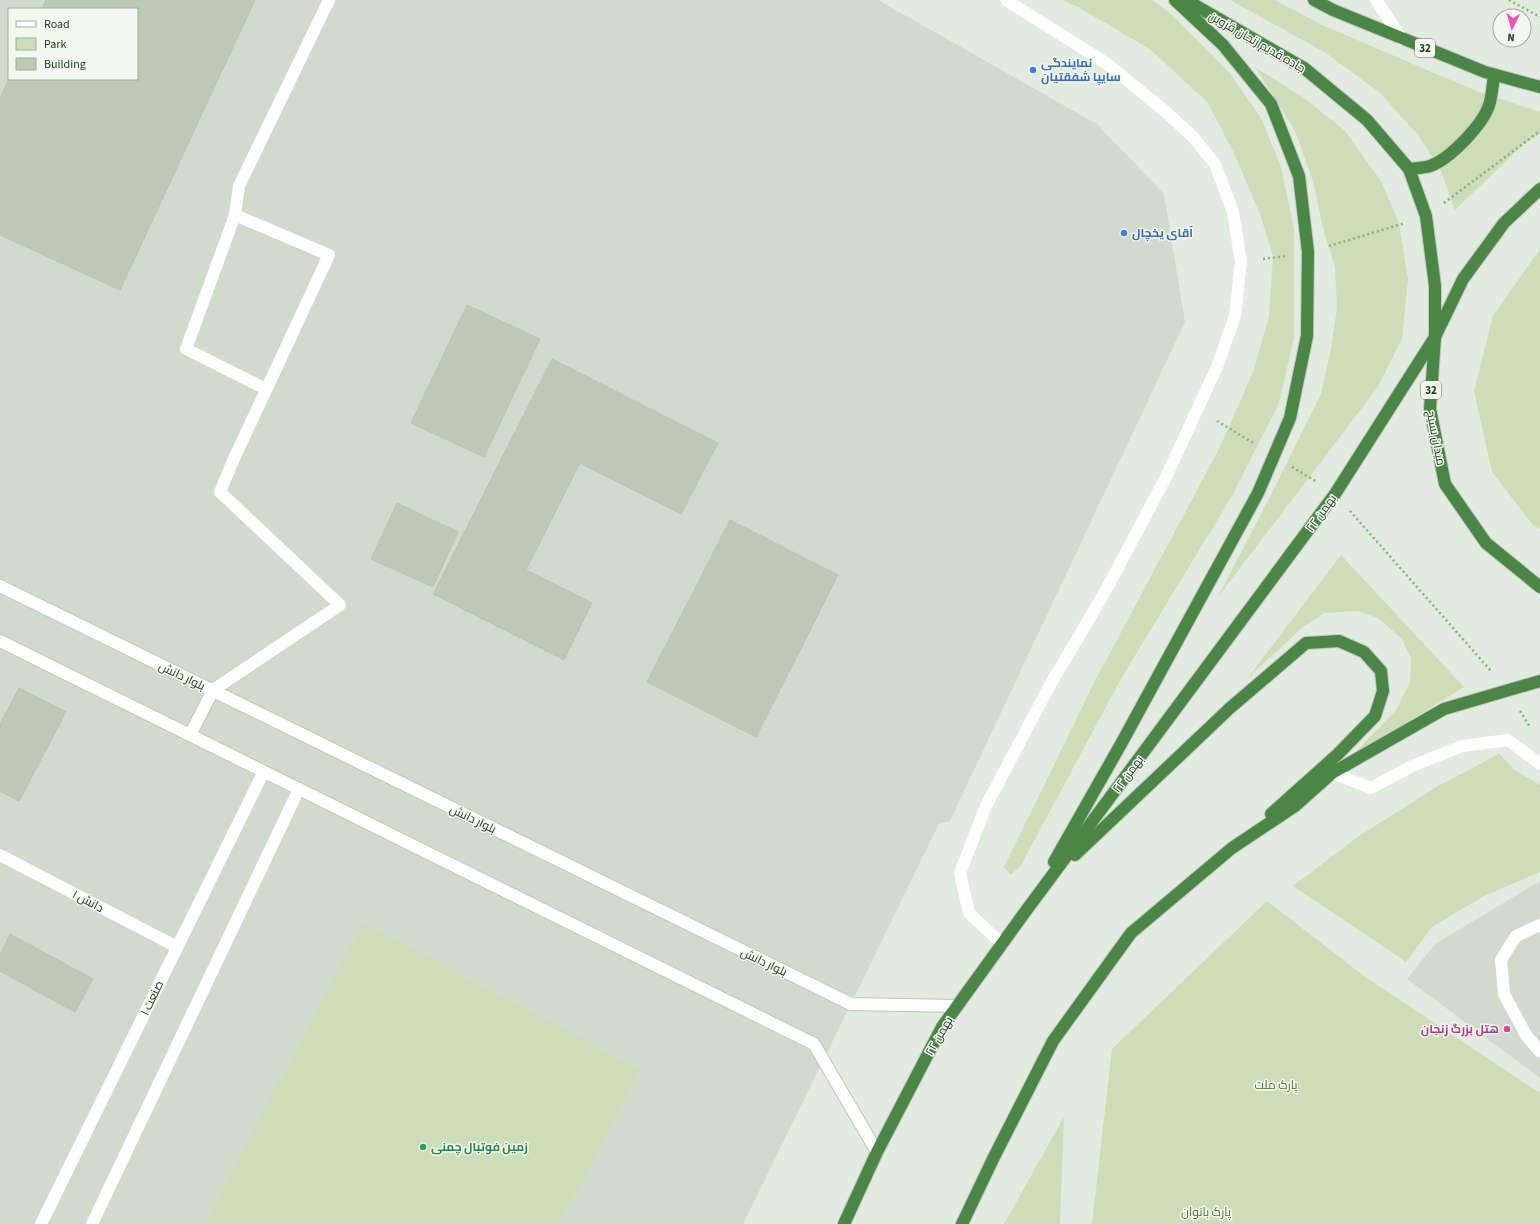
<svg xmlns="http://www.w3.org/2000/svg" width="1540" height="1224" font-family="'Source Sans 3',Cairo,sans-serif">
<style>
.built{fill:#d1dbcd;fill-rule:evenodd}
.green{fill:#cdddb7}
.building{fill:#bcc9b7;stroke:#b6c5b1}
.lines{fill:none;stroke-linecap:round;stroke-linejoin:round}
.secondary-casing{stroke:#b7cbb2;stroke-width:14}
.trunk-casing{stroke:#c1c8c0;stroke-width:14}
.path{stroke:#86b07e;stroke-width:2.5;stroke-dasharray:2 3;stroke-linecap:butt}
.service{stroke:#fff;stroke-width:12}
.minor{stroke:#fff;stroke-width:12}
.tertiary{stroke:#fff;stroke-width:12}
.secondary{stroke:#fff;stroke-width:12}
.trunk{stroke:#4a8646;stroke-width:12}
.shop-dot{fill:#3f7fe0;stroke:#f2f8f0;stroke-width:1.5}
.hotel-dot{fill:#d1479c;stroke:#f2f8f0;stroke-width:1.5}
.leisure-dot{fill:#2e9e5b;stroke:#f2f8f0;stroke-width:1.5}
.labels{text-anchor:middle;stroke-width:3;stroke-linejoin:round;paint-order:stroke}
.shield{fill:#f2f8f0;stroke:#61745e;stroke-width:1}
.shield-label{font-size:11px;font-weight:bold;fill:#233c1f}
.street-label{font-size:12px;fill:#233c1f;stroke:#f2f8f0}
.shop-label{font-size:12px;font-weight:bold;fill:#366cbe;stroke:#f2f8f0;text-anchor:start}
.hotel-label{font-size:12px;font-weight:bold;fill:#b23c85;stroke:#f2f8f0;text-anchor:end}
.park-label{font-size:12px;fill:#4a7428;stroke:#f2f8f0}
.leisure-label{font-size:12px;font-weight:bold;fill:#27864d;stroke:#f2f8f0;text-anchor:start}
</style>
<rect width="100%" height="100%" fill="#e2ebdf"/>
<g class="built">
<path d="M0 0H878L1097 124 1164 194 1185 322 950 821 939 824 743 1224H0ZM9 9H137V79H9Z"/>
<polygon points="1540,881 1540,1078 1407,979 1435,944"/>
</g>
<g class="green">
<polygon points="1062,0 1152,0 1171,14 1229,72 1261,118 1281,167 1294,229 1294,338 1279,403 1232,496 1122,677 1021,865 1011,875 1004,867 1095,681 1219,449 1253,372 1269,317 1273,256 1260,214 1234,153 1207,102 1151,50 1080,8"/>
<polygon points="1230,0 1275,0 1320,24 1427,70 1477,91 1540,112 1540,134 1524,144 1455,210 1441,171 1418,135 1380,93 1326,53"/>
<polygon points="1256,68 1303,97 1345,131 1381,181 1399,223 1408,279 1402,339 1378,387 1218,597 1271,495 1321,394 1331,349 1337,308 1335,267 1323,228 1313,181 1295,131"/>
<polygon points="1540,249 1540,529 1533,525 1492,472 1474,391 1493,316"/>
<polygon points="1341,555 1464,687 1351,757 1396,710 1410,683 1411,659 1402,639 1378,618 1357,611 1324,613 1303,627 1247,679"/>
<polygon points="1499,754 1515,770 1540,785 1540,872 1484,896 1432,927 1406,962 1293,886 1359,836 1438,786"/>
<polygon points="1267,901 1364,976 1540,1093 1540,1224 1092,1224 1112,1049"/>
<polygon points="363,923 641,1070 559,1224 204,1224"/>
<polygon points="1064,1117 1060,1224 1004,1224"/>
</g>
<g class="building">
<polygon points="46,0 255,0 120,290 0,235 0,98 9,79 137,79 137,9 42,9"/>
<polygon points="467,305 540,339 484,457 411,423"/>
<polygon points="552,359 718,443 681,514 580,463 526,570 592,603 564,660 433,594"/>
<polygon points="397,503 458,532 433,587 371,559"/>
<polygon points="730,520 838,575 756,737 647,682"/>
<polygon points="19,688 66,712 19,801 0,791 0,724"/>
<polygon points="10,934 93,979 75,1012 0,971 0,954"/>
</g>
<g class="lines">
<defs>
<g id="secondary">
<polyline points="0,586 851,1004 957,1006"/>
<polyline points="0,641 814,1044 877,1152"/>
<polyline points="190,735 213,690"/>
</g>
<g id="trunk">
<polyline points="1314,0 1333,10 1485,72 1540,87"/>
<path d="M1409 169C1415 168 1424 168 1430 166 1450 159 1485 123 1490 102 1492 93 1493 84 1494 75"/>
<polyline points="1540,189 1504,223 1463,279 1435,337 1430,409 1445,484 1486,543 1540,587"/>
<polyline points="1075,855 1230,708 1306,643 1339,641 1364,652 1381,671 1383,691 1375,716 1338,754 1271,814"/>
<polyline points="1054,862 1121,744 1258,493 1290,418 1307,336 1308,252 1299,176 1271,104 1223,45 1175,0"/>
<polyline points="844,1224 877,1152 942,1027 1028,908 1335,494 1435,337 1435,286 1426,216 1409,169 1367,120 1304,68 1186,0"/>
<polyline points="962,1224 993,1159 1053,1041 1131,933 1232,848 1295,806 1332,773 1444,709 1540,681"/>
</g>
</defs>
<use href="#secondary" class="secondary-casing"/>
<use href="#trunk" class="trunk-casing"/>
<g class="path">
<polyline points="1509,0 1540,17"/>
<polyline points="1444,203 1540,131"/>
<polyline points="1329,246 1405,223"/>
<polyline points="1263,259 1285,256"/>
<polyline points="1217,421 1255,444"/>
<polyline points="1292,467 1317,482"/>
<polyline points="1350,511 1491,671"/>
<polyline points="1520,711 1530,727"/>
</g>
<g class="service">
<polyline points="235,215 239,186 329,0"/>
<polyline points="213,690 340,605 220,492 232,463 329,255 235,215 186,349 266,389"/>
<polyline points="1332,773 1371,788 1412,766 1462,746 1508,740 1540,764"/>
<polyline points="1540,925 1516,936 1501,960 1504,994 1526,1035 1540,1052"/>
</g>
<polyline class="minor" points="0,855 177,947"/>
<g class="tertiary">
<polyline points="1376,0 1402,39"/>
<polyline points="1002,944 969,913 960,873 986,806 1050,685 1105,592 1166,477 1217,367 1235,316 1241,262 1233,212 1215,164 1193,137 1166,112 1106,63 1006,0"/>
<polyline points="41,1224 263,773"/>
<polyline points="92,1224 299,789"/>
</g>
<use href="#secondary" class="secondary"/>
<use href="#trunk" class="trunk"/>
</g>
<g class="shop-dot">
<circle cx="1033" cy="70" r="4"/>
<circle cx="1124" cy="233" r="4"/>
</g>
<circle class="hotel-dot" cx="1507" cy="1029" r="4"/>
<circle class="leisure-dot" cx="423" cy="1147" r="4"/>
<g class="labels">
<g class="shield">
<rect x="1415" y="39" width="20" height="18" rx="3"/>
<rect x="1421" y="381" width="20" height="18" rx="3"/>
</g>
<g class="shield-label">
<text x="1425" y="52">32</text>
<text x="1431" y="394">32</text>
</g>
<g class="street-label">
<text transform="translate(1257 42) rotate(30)" y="4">جاده قدیم زنجان قزوین</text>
<text transform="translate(1436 438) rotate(79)" y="4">میدان بسیج</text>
<text transform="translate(1321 513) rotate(-54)" y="4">۲۲ بهمن</text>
<text transform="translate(182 676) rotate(26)" y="4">بلوار دانش</text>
<text transform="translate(1128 774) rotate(-53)" y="4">۲۲ بهمن</text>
<text transform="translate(473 819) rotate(26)" y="4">بلوار دانش</text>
<text transform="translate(88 901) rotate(28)" y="4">دانش ۱</text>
<text transform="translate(764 962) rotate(26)" y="4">بلوار دانش</text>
<text transform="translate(152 998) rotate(-64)" y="4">صنعت ۱</text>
<text transform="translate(939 1036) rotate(-60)" y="4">۲۲ بهمن</text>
</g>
<g class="shop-label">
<text x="1041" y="67">نمایندگی<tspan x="1041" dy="14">سایپا شفقتیان</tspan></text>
<text x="1132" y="237">آقای یخچال</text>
</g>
<g class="hotel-label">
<text x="1499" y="1033">هتل بزرگ زنجان</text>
</g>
<g class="park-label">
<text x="1276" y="1089">پارک ملت</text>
<text x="1206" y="1216">پارک بانوان</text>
</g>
<g class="leisure-label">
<text x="431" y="1151">زمین فوتبال چمنی</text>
</g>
</g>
<rect x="8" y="8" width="130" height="72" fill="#f2f8f0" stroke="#9fad9c"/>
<rect x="16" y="21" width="20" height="6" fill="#ffffff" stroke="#9fad9c"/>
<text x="44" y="28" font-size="12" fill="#233c1f">Road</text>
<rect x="16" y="38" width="20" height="12" fill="#cdddb7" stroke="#9fad9c"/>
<text x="44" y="48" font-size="12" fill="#233c1f">Park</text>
<rect x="16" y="58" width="20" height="12" fill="#bcc9b7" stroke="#9fad9c"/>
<text x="44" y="68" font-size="12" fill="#233c1f">Building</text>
<g transform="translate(1512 28) rotate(185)"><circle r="19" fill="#f2f8f0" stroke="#9fad9c"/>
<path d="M0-3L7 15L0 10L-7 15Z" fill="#f751b3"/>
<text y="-6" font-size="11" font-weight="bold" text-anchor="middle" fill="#233c1f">N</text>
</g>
</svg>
